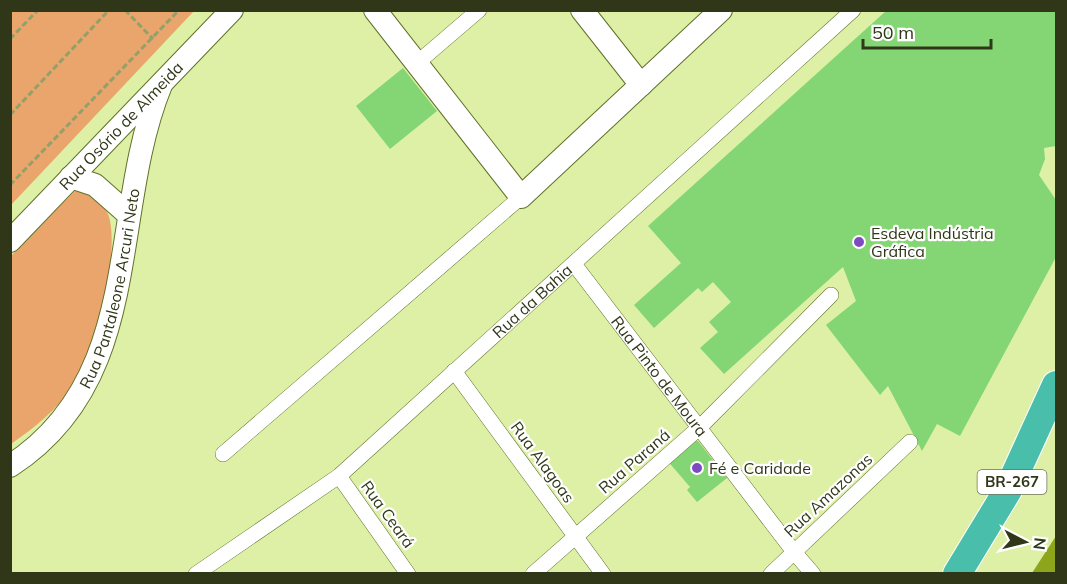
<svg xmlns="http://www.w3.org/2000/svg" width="1067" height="584" font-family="Mulish,sans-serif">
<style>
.green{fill:#e9a56b}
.water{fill:#8ca51b}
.building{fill:#84d674}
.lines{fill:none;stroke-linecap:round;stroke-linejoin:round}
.street-casing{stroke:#61712a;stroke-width:16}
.secondary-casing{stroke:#61712a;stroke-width:24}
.highway-casing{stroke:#fff;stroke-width:30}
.path{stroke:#92a069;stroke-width:3;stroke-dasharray:6 3;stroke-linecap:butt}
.street{stroke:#fff;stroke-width:15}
.secondary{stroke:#fff;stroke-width:22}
.highway{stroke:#48beab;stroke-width:28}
.poi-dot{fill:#7e4ac2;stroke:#fff;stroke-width:2}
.labels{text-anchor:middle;stroke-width:4.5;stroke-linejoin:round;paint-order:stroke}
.shield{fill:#fff;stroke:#6e735e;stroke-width:1.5}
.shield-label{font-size:15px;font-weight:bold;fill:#303719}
.street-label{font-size:16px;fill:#303719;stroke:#fff}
.poi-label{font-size:16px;fill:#303719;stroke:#fff;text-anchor:start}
</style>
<rect width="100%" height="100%" fill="#ddf0a6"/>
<g class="green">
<polygon points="11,10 194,11 11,205 10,11"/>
<path d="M75 191 98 197C102 204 109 213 110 221 118 260 96 352 74 385 58 409 34 428 11 444V256Z"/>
</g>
<polygon class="water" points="1056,536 1056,573 1032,573"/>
<g class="building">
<polygon points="887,10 1056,10 1056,146 1044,148 1045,159 1039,175 1056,200 1056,257 960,436 937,424 922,451 888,386 880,395 826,325 856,301 843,267 724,374 700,348 718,332 709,322 731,302 713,282 702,292 698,288 654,328 634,305 681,263 648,226"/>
<polygon points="403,68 437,111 390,149 356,106"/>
<polygon points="685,441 698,441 727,478 697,502 687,490 690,487 666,459"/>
</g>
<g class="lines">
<defs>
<g id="street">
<polyline points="416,64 479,10"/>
<path id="s1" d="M574 264 794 552 813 574"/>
<polyline points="454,371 603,574"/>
<polyline points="223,454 521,197"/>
<polyline points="339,476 408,574"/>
<path id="s2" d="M196 574 339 476 853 10"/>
<polyline points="533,574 700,427 831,295"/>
<polyline points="771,574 910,442"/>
</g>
<g id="secondary">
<polyline points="375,10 521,197 721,10"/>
<polyline points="582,10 641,85"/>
<polyline points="71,177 95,185 129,215"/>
<path id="s3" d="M10 241 232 10"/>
<path id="s4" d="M10 466C146 378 108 214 161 85"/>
</g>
<polyline id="highway" points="957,574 1008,490 1056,385"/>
</defs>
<use href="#street" class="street-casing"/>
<use href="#secondary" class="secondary-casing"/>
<use href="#highway" class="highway-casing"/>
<g class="path">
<polyline points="125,10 153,39"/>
<polyline points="10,39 38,10"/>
<polyline points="10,115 109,10"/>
<polyline points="10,185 179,10"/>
<polyline points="114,574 117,574"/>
</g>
<use href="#street" class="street"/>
<use href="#secondary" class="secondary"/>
<use href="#highway" class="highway"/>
</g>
<g class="poi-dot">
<circle cx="859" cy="242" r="6"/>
<circle cx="697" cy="468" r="6"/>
</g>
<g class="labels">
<rect class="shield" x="977.5" y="470" width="69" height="24" rx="4.5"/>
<g class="shield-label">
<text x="1012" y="487">BR-267</text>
</g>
<g class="street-label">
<text dy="6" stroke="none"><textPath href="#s3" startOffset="160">Rua Osório de Almeida</textPath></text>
<text dy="6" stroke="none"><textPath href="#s4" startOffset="212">Rua Pantaleone Arcuri Neto</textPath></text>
<text dy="6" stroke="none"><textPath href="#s2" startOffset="434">Rua da Bahia</textPath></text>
<text dy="6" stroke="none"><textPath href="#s1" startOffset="141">Rua Pinto de Moura</textPath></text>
<text transform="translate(634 461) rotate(-41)" y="6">Rua Paraná</text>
<text transform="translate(543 462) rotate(54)" y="6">Rua Alagoas</text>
<text transform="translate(828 495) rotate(-43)" y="6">Rua Amazonas</text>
<text transform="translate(388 514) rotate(54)" y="6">Rua Ceará</text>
</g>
<g class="poi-label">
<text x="871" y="239">Esdeva Indústria<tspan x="871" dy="18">Gráfica</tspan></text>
<text x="709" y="474">Fé e Caridade</text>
</g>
</g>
<rect width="1067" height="584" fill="none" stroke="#303719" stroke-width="24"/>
<g transform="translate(1025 542) rotate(97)" stroke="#ffffff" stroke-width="4.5" paint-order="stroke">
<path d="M0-4.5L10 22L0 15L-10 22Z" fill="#303719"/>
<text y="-9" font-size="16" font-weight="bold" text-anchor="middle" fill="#303719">N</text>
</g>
<path d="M863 39v9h128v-9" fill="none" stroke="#303719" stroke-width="3"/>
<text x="872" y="39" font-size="18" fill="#303719" stroke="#ffffff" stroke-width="4.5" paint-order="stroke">50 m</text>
</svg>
